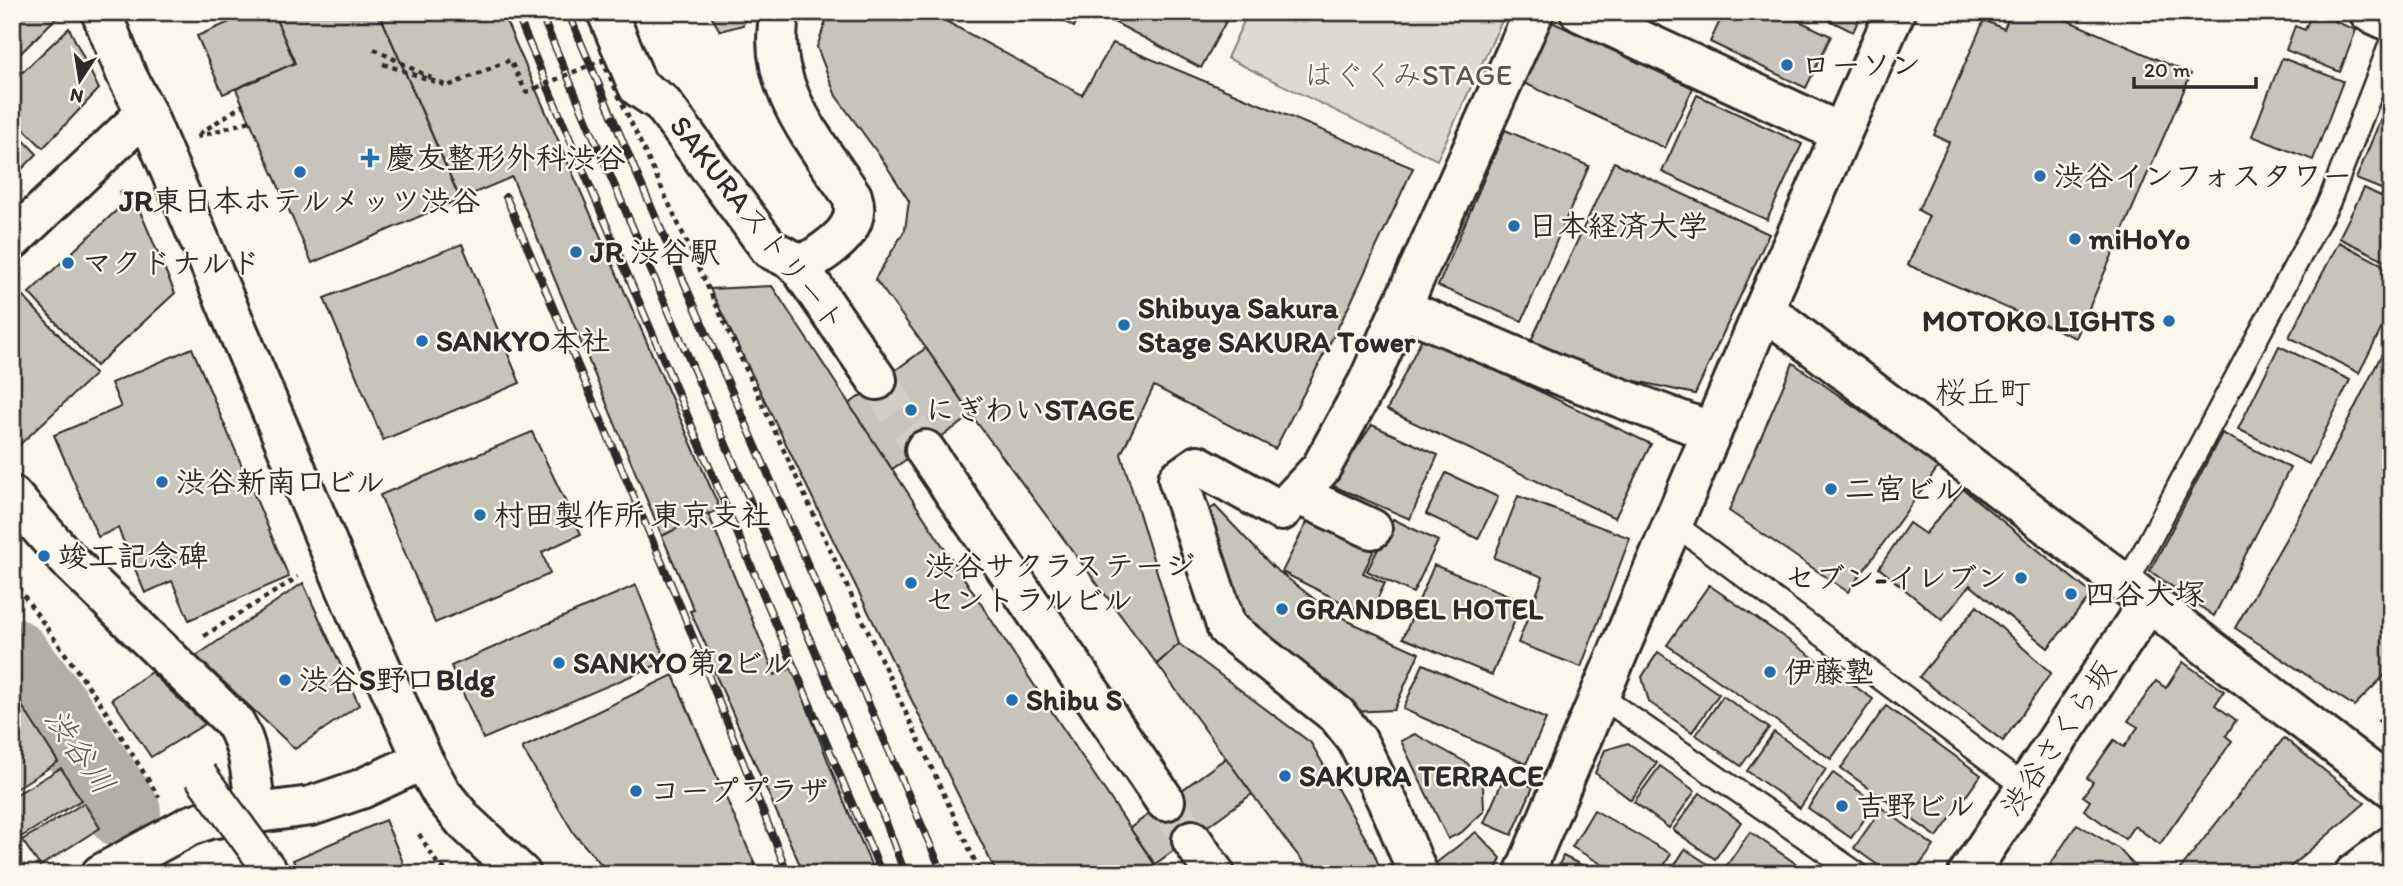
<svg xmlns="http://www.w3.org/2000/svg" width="2403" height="886" font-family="Itim,'Klee One',sans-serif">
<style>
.green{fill:#dddad0;stroke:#84827e;stroke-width:2}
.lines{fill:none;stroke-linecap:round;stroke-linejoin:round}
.river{stroke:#b1afa7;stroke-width:74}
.building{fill:#c7c4bc;stroke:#2b2b2b;stroke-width:2}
.tertiary-tunnel{stroke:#d1cec5;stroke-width:38;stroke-dasharray:38 19;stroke-linecap:butt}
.service-casing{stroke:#2b2b2b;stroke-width:26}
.minor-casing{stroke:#2b2b2b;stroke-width:44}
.tertiary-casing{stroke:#2b2b2b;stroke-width:44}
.path{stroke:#2b2b2b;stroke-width:4.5;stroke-dasharray:5 5;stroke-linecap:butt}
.service{stroke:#fbf7ec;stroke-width:21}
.minor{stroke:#fbf7ec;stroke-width:38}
.tertiary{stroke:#fbf7ec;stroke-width:38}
.rail-casing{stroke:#2b2b2b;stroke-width:8}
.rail{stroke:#fbf7ec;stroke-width:5;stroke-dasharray:16;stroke-linecap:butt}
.pedestrian-bridge-casing{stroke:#2b2b2b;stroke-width:37;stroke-linecap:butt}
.path-bridge{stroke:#2b2b2b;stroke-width:4.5;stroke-dasharray:5 5;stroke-linecap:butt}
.pedestrian-bridge{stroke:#fbf7ec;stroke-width:32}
.poi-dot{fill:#1f6fb2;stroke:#fbf7ec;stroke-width:2.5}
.labels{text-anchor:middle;stroke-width:5;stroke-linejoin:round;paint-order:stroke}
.poi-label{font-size:30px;font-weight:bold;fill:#2b2b2b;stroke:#fbf7ec;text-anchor:start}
.park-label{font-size:30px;fill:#585754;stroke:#fbf7ec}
.street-label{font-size:30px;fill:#2b2b2b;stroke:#fbf7ec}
.neighbourhood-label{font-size:32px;fill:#2b2b2b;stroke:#fbf7ec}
.water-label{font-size:32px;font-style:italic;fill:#5a5956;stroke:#fbf7ec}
</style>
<rect width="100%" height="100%" fill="#fbf7ec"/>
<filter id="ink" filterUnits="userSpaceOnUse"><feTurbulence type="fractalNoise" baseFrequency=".0143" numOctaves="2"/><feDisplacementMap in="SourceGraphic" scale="14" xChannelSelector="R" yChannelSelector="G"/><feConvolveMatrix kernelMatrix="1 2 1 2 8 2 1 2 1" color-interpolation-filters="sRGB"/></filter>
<g filter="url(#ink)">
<polygon class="green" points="1248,12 1506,12 1437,160 1227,58"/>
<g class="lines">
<polyline class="river" points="12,655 53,708 124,812"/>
</g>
<g class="building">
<polygon points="12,12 50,12 56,18 12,62"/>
<polygon points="253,12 273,12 295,63 223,94 197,36"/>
<polygon points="273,12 379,12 460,199 312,263 236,89 295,63"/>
<polygon points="379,12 502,12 720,509 662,536 512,177 460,199"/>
<polygon points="709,12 748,12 743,25 720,31"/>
<polygon points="829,12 929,12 1082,95 1113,43 1413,168 1351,302 1275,449 1154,386 1121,454 1179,644 1157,664 972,416 926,348 875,279 905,230 909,201 882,159 836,96 817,47"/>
<polygon points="1048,12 1081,12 1074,27"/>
<polygon points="1114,12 1231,12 1201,68 1110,20"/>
<polygon points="1724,12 1780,12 1831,36 1806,88 1710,42"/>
<polygon points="1813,12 1862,12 1853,32"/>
<polygon points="2011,12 2048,12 2191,74 2076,338 1908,265 1929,216 1918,210 1949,142 1934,135 1984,20 2004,29"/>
<polygon points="2312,12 2338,12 2334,21 2356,30 2340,72 2286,50 2295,26 2305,30"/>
<polygon points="1552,22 1693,88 1665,148 1524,83"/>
<polygon points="69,28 99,89 43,148 12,117 12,82"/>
<polygon points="2282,58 2343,81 2313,160 2252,136"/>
<polygon points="1697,95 1802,144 1767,220 1662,172"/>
<polygon points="2387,104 2391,105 2391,193 2356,179"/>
<polygon points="12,128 37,154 12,179"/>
<polygon points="1505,130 1589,166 1522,321 1438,286"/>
<polygon points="1614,162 1769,234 1695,394 1613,376 1530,343"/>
<polygon points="2364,188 2391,201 2391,263 2339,238"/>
<polygon points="119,208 139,209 175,293 96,366 29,293"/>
<polygon points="2339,242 2391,269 2391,310 2359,373 2289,337"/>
<polygon points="462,244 520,383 383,440 324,298"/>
<polygon points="772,286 1042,697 1161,874 997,874 710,289"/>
<polygon points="22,295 95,374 13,451 12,304"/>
<polygon points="1423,336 1651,444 1615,518 1387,410"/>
<polygon points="2391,336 2391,669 2354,706 2235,628 2309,498"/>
<polygon points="2279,346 2350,380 2309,464 2238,429"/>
<polygon points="192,348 289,577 189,620 172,581 145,593 118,528 98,537 54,435 121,407 111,383"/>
<polygon points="926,348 972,416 892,469 849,404"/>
<polygon points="1793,363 1939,466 1848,592 1729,511"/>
<polygon points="1372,425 1438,455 1410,519 1331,485"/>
<polygon points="532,432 581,534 542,552 550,574 435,623 380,495"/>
<polygon points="2222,433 2290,468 2214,616 2150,571"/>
<polygon points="1446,473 1498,497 1478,539 1426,514"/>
<polygon points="1963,489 2092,594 2048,648 1970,585 1942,620 1879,568 1909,523 1925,534"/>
<polygon points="1518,496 1630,538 1581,667 1518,643 1543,577 1494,558"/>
<polygon points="1215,506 1273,567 1322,605 1350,622 1419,653 1394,710 1349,712 1236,613 1205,513"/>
<polygon points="708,513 775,675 792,668 838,787 875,874 804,874 705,651 708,650 690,611 694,610 662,536"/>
<polygon points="1311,514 1375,548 1363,573 1385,583 1369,616 1282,572"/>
<polygon points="1393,519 1438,541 1413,593 1367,571"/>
<polygon points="1434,565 1523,601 1492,675 1403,638"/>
<polygon points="303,583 359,705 295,749 196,656"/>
<polygon points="636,585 666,661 483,739 451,666"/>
<polygon points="1709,585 1873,699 1831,759 1667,645"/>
<polygon points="1977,606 2051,673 2003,741 1919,677"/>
<polygon points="1179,644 1311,743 1374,853 1382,874 1313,874 1285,839 1157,664"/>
<polygon points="1658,652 1719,694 1692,732 1649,702 1642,677"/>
<polygon points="2183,662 2224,691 2215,705 2236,720 2226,736 2232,741 2160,844 2134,826 2125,839 2084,810 2090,801 2083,796 2093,782 2087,778 2114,740 2124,747 2138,727 2128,721 2156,681 2166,688"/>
<polygon points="1423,664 1546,719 1526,764 1403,709"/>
<polygon points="151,672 205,724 151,757 112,699"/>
<polygon points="673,675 759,874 610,874 575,835 522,748"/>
<polygon points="15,695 58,762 12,791 12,697"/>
<polygon points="1723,696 1769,728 1741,766 1696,735"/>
<polygon points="1886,706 1981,775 1937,837 1841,768"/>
<polygon points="2391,706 2391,729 2378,721"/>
<polygon points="1774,732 1826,769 1800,808 1747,771"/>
<polygon points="1415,734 1467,763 1483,785 1484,811 1462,832 1448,839 1401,741"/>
<polygon points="2284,738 2365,803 2282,874 2176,874"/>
<polygon points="1628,743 1657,763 1631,800 1595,773 1605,750"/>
<polygon points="1226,758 1252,794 1155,864 1130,828"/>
<polygon points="1660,766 1695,791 1669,828 1634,802"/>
<polygon points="61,768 81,800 21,837 12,823 12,797"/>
<polygon points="1833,773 1876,803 1851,838 1808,808"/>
<polygon points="1505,775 1533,787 1512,835 1484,823"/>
<polygon points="1700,793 1741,822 1715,859 1673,830"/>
<polygon points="84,803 100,828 40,866 22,840"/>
<polygon points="1882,808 1934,846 1918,867 1890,874 1854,848"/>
<polygon points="1594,810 1671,854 1659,874 1619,874 1572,847"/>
<polygon points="385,820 408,874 299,874 293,860"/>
<polygon points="2077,824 2119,849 2142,874 2044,874"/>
<polygon points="1476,832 1501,858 1494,874 1436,874 1432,866"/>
<polygon points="1750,832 1811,874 1734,874 1725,868"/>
<polygon points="1685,849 1723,874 1669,874"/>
<polygon points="1563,856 1600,874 1555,874"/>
</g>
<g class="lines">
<g class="tertiary-tunnel">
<polyline points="877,380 925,450"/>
<polyline points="1165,801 1192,840"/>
</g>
<defs>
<g id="service">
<polyline points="1673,523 2025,787"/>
<polyline points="2126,585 2329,202 2391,42"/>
<polyline points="1600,696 1858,874"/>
</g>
<g id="minor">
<polyline points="101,12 127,76 146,113 361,623 423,760 442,794 465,822 521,874"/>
<polyline points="607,12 638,87 662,103 770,249 790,259"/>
<path d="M780 12C764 84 815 141 852 196 864 232 824 250 800 268"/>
<polyline points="1580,12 1841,133"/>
<polyline points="2369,12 2391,22"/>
<polyline points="12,240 146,113"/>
<polyline points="1401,308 1559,375 1712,432"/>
<polyline points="1297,494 1372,529"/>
<path d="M12 496 71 563 235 723C251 749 252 784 256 814"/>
<polyline points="101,874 189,826 209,819 311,806 361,789 423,760"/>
<polyline points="1418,874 1393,813 1357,740 1337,715 1227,628 1178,479 1198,465 1281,511 1321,468 1368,382 1534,12"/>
<polyline points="1524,874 1764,309 2391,787"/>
<polyline points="1968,874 2149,602"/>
<polyline points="2354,874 2391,846"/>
</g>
<g id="tertiary">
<polyline points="790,259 800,268 877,380"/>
<polyline points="1764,309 1895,12"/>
<polyline points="925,450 1165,801"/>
<polyline points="1192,840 1215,874"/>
</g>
</defs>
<use href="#service" class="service-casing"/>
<use href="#minor" class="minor-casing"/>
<use href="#tertiary" class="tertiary-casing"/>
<g class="path">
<polyline points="374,49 431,78"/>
<polyline points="383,64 448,86 510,60 526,92 536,88"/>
<polyline points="199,134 243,105"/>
<polyline points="197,137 250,121"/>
<polyline points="119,193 138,194"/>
<polyline points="12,288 22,279"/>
<polyline points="12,579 101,704 159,797"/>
<polyline points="204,636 298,577"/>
<polyline points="419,834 437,863 450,874"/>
</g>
<use href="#service" class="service"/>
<use href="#minor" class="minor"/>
<use href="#tertiary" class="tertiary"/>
<defs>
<g id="rail">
<polyline points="516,12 882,874"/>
<polyline points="540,12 816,654 887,825 905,874"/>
<polyline points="568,12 635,170 943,874"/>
<polyline points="506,197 682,610 788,874"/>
</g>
</defs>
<use href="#rail" class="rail-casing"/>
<use href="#rail" class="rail"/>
<defs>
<polyline id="pedestrian-bridge" points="200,775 273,874"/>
</defs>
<use href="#pedestrian-bridge" class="pedestrian-bridge-casing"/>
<polyline class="path-bridge" points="536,88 602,60 981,874"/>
<use href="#pedestrian-bridge" class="pedestrian-bridge"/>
</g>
</g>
<g class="poi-dot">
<circle cx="1787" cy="65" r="7"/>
<path d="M366.5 147.5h7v7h7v7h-7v7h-7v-7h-7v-7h7z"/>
<circle cx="300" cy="172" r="7"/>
<circle cx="2040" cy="176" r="7"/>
<circle cx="1514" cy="226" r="7"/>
<circle cx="2075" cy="239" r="7"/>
<circle cx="576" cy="252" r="7"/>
<circle cx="68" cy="263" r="7"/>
<circle cx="2169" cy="321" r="7"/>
<circle cx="1124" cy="325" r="7"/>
<circle cx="422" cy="341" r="7"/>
<circle cx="911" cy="410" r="7"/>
<circle cx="162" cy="482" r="7"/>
<circle cx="1831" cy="489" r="7"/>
<circle cx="480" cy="515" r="7"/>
<circle cx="44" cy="556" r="7"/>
<circle cx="2021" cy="578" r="7"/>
<circle cx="911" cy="583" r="7"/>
<circle cx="2071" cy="594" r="7"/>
<circle cx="1282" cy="609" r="7"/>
<circle cx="559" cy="663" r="7"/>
<circle cx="1770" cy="672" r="7"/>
<circle cx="285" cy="680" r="7"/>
<circle cx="1012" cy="700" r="7"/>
<circle cx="1285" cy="776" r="7"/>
<circle cx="636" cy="791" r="7"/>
<circle cx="1842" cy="806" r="7"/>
</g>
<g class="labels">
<g class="poi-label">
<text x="1801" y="75">ローソン</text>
<text x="386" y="168">慶友整形外科渋谷</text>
<text x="2054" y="186">渋谷インフォスタワー</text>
<text x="300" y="211" text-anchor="middle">JR東日本ホテルメッツ渋谷</text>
<text x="1528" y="236">日本経済大学</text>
<text x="2089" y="249">miHoYo</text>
<text x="590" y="262">JR 渋谷駅</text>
<text x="82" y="273">マクドナルド</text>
<text x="1138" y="318">Shibuya Sakura<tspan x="1138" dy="34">Stage SAKURA Tower</tspan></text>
<text x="2155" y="331" text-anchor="end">MOTOKO LIGHTS</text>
<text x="436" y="351">SANKYO本社</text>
<text x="925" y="420">にぎわいSTAGE</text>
<text x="176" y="492">渋谷新南口ビル</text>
<text x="1845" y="499">二宮ビル</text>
<text x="494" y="525">村田製作所 東京支社</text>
<text x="58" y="566">竣工記念碑</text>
<text x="925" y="576">渋谷サクラステージ<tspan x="925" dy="34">セントラルビル</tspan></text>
<text x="2007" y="588" text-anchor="end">セブン-イレブン</text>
<text x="2085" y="604">四谷大塚</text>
<text x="1296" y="619">GRANDBEL HOTEL</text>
<text x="573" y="673">SANKYO第2ビル</text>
<text x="1784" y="682">伊藤塾</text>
<text x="299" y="690">渋谷S野口Bldg</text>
<text x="1026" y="710">Shibu S</text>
<text x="1299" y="786">SAKURA TERRACE</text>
<text x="650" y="801">コーププラザ</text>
<text x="1856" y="816">吉野ビル</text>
</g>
<g class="park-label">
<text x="1408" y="85">はぐくみSTAGE</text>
</g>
<g class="street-label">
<text transform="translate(758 224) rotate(52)" y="10">SAKURAストリート</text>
<text transform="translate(2058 738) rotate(-56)" y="10">渋谷さくら坂</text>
</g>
<g class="neighbourhood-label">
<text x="1983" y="403">桜丘町</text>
</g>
<g class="water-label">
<text transform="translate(80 751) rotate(55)" y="11">渋谷川</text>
</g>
</g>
<rect width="2403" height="886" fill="none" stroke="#fbf7ec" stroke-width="42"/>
<rect x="21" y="21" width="2361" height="844" fill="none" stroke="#2b2b2b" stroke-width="2.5" filter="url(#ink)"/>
<g transform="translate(80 80) rotate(192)" stroke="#fbf7ec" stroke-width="5" paint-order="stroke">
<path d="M0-5L12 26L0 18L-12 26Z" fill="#2b2b2b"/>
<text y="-10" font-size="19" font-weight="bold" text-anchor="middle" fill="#2b2b2b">N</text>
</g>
<path d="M2134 77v10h122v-10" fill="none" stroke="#2b2b2b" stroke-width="3.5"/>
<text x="2144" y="77" font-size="21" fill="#2b2b2b" stroke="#fbf7ec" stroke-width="5" paint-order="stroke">20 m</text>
</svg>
